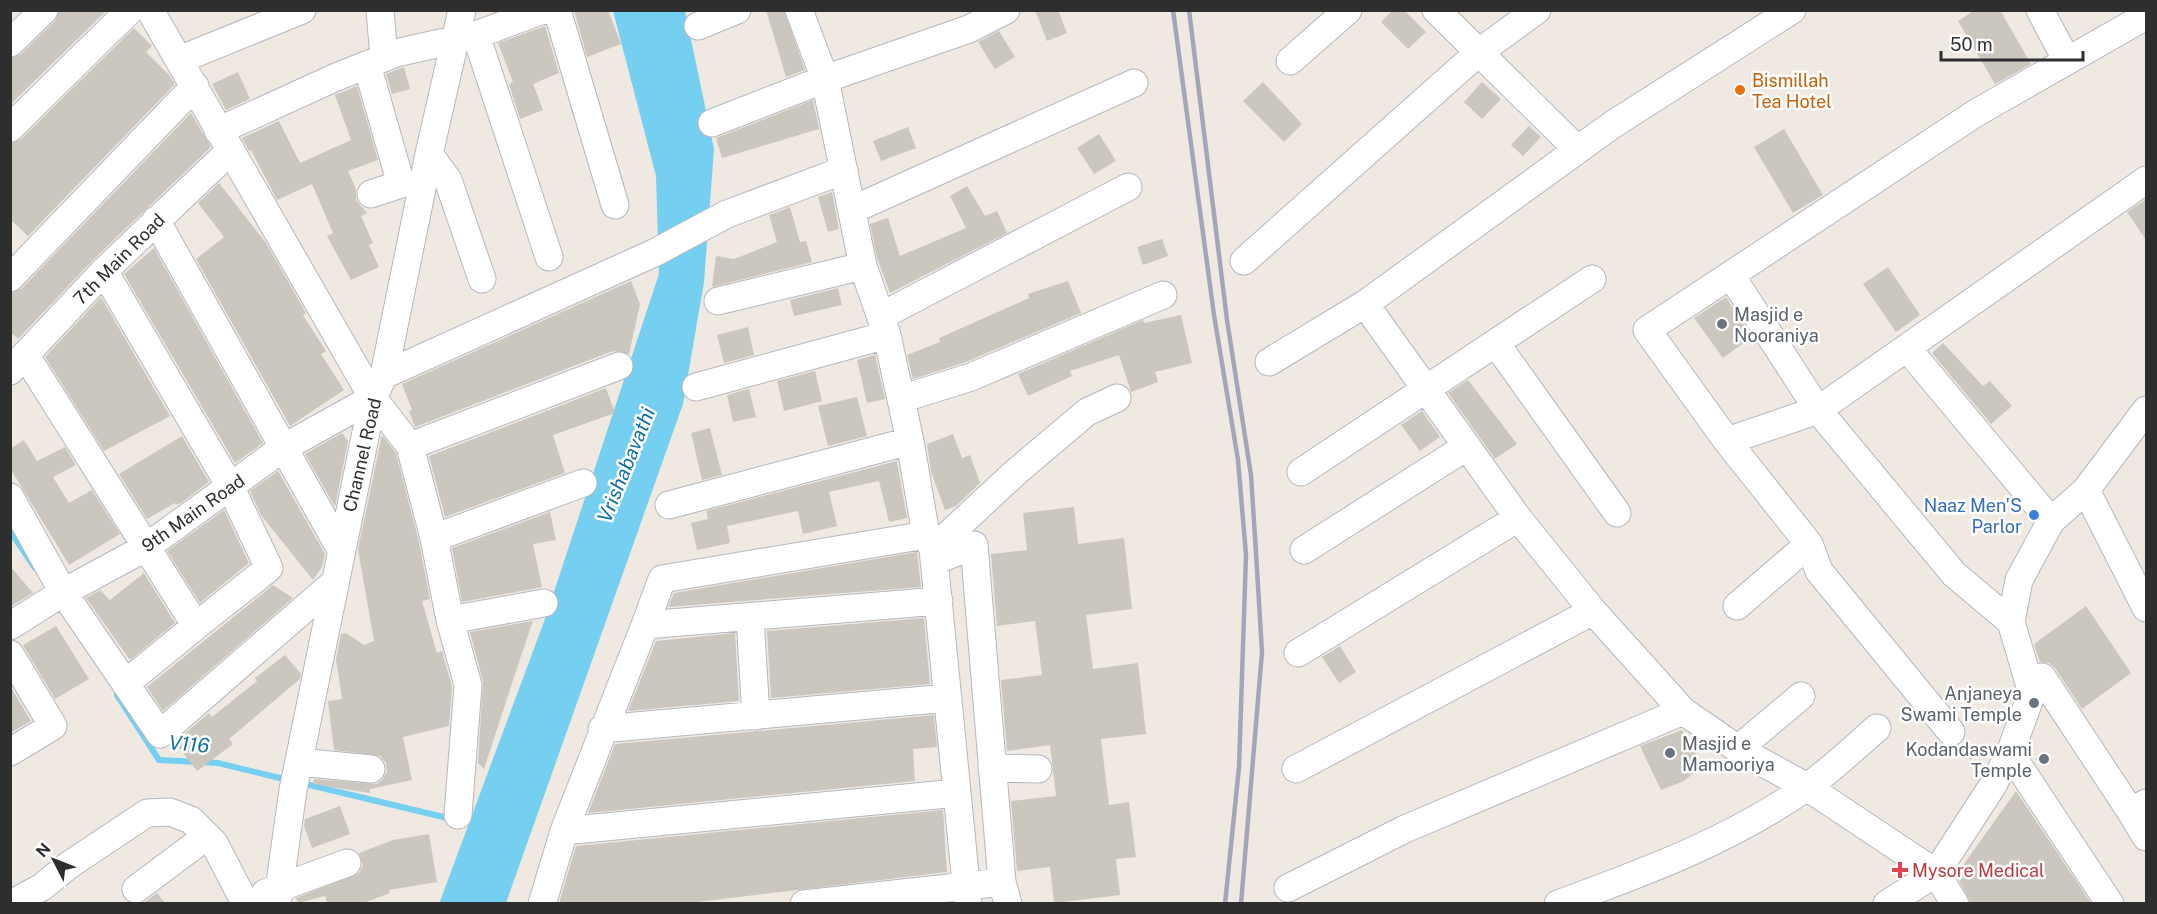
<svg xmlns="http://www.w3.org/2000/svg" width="2157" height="914" viewBox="0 0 2157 914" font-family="'Public Sans',sans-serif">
<rect width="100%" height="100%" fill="#efe9e1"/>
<!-- water -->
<path fill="#75cff0" d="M613,11H685L714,149L704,282L683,404L506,903L439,904L545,619L659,274L656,176Z"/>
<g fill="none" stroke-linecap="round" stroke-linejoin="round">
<!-- stream -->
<path stroke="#75cff0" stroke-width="6" d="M10,531L35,568
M117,695L159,760L218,763L288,780
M301,783L452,819"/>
</g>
<!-- building -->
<path fill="#cbc7bf" d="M59,10H107L10,105V58L21,54L55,21Z
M574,10H608L621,44L587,57Z
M766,10H784L805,70L786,77Z
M1035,10H1058L1067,33L1047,41Z
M1393,10H1404L1426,32L1408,49L1381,22Z
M1975,10H2000L2031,64L1995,84L1958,21Z
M545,26L559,73L533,84L543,110L520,119L509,84L513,82L498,43Z
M134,28L152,46L146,52L169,75L175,84L28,236L10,219V143L21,139Z
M999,31L1015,57L995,69L978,42Z
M404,67L410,89L392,94L386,74Z
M238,72L250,99L226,110L212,84Z
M1263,82L1302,124L1284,142L1243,101Z
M1482,82L1501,99L1482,119L1464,102Z
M357,86L378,160L348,171L356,189V200L367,213L361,216L373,243L369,245L379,267L351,280L327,236L333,233L312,184L277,200L251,150L249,151L242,138L279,121L300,163L351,140L335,95Z
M813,100L819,129L722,158L716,138Z
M191,113L211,147L93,260L18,339L10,332V293L21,289Z
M1529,126L1541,137L1523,156L1511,145Z
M908,127L916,148L881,161L873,141Z
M1784,129L1823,195L1793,213L1754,147Z
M1099,134L1116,161L1094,174L1077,148Z
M219,183L266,243L306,313L303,315L326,351L321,354L344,390L290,426L196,259L224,237L198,203Z
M967,186L985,216L997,211L1007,233L890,293L877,258L870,224L888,218L900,256L966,228L950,196Z
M832,192L839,229L828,232L818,197Z
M2146,199V240L2127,212Z
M790,207L800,242L806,241L812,262L712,287L716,256L734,259L777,242L769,215Z
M1162,239L1168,256L1143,265L1137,247Z
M154,248L263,443L235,463L124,274Z
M1888,267L1920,315L1896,332L1863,284Z
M631,281L640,304L629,354L613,351L415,427L409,411L412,410L402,384Z
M1068,281L1081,313L966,362L913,379L907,355L940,342L939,338L1029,298L1028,294Z
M838,288L842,305L794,316L790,300Z
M101,297L170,416L104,451L45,357Z
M1726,297L1752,337L1723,358L1694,318Z
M1181,315L1192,363L1155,372L1158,382L1131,392L1119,355L1070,371L1072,376L1028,396L1018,374L1143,320L1144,323Z
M748,327L754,355L724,363L717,335Z
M1943,343L1983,386L1990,381L2012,406L1991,424L1932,353Z
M875,355L885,399L867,403L857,360Z
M815,371L822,401L784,411L777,381Z
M1468,380L1517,444L1495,459L1448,393Z
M606,388L615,413L553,435L565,473L445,517L429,456Z
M749,389L756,417L733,422L727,395Z
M857,397L867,436L828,446L818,406Z
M1422,411L1440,437L1420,451L1401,425Z
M710,428L722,475L702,480L691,433Z
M342,433L348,441L335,507L305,454Z
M953,434L962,458L970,455L980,483L956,506L945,510L931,472L927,444Z
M382,435L396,453L419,542L430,599L422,601L437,653L442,651L452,687L449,726L403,737L412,780L370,789V793L313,784L314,779L377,784L383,779L387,771L386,763L380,756L334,750L328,701L342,699L336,659L341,634L346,633L364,645L374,641L358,549Z
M182,436L209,482L181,503L176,505L175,503L147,519L119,474Z
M24,440L37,461L65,447L76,465L53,477L69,503L92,490L120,534L69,565L10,468V449Z
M897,461L907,518L889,522L879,481L829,492L837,526L803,534L798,511L727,526L730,543L697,550L691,523L708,519L706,511Z
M278,471L325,554L322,567L313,580L261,515L250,491Z
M1074,507L1078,544L1124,538L1132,609L1086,615L1093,669L1138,663L1146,734L1101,739L1109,805L1129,802L1136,857L1116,859L1120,895L1054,903L1050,867L1017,871L1011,801L1056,796L1050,745L1007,751L1001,680L1042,675L1035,621L997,626L991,554L1027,550L1023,513Z
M224,510L249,563L200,603L167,551Z
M550,512L556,540L533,544L542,587L462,602L452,548Z
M917,552L921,587L668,607L674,593Z
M10,566L33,593L10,607Z
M144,573L175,623L130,660L86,598L100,590L110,600Z
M273,585L293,598L163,711L147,687Z
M2086,606L2131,673L2082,709L2055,668L2049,663L2040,662L2034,644Z
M924,618L930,684L771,698L767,631Z
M533,621L520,659L484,769L478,763L483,681L470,632Z
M56,626L89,679L55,699L23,645Z
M735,633L739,701L628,711L656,641Z
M1340,646L1356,672L1339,683L1322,657Z
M285,655L301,674L300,679L229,739L233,744L197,771L175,742L209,713L212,717L257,681L255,678Z
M10,686L31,721L10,733Z
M934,715L937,747L913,749L915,781L588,813L615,744Z
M1682,730L1703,765L1684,781L1661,790L1640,746Z
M2016,791L2091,903H1971L1956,875Z
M340,806L350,834L312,848L304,826L305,819Z
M943,810L947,872L689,903H559L576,846Z
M429,834L437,882L389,890L390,893L363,903H327L325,896L298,903L296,898L359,873L363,865L359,853L393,840Z
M157,893L165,903H141L145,902Z"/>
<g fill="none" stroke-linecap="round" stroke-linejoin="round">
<!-- minor casing -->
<g stroke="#b4b7c1" stroke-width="29">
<path id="minor" d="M150,10L373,398L410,446L434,538L450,620L468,685L458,815
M380,10L384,58
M557,10L615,205
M799,10L825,79L863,266L887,335L910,441L926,535L933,549L968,904
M1436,10L1577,149
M2040,10L2067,61
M698,26L737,10
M476,35L549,257
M10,43L44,10
M179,60L302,10
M1290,61L1348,10
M367,65L401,184L371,194
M712,123L825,79L969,29L1006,10
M10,128L130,10
M218,131L334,78L396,53L476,35L543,10
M429,154L448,180L482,279
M852,210L1134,83
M156,220L341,550
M1244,261L1478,53L1537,10
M104,271L231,488L269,568L196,626
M1732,277L1818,410L1954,574L2011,622
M10,278L195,86
M718,301L863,266
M1365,304L1518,518L1593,611L1683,711L1738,749L1807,787L1936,873L1955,904
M881,316L1128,187
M1497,345L1617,513
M1907,348L2051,521
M26,356L196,626L126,683
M1269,362L1365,304L1612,125L1792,10
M10,371L104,271L231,150
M384,375L654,253L727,214L844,170
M696,387L887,335
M901,399L971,377L1163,295
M1727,441L1818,410L2146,180
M410,446L619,366
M1301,472L1592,279
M2086,490L2146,608
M10,497L63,592L160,734L334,583
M669,505L910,441
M434,538L583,483
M933,549L1016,472L1087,412L1117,398
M1304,550L1466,447
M935,561L974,545L1002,882
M1737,606L1809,544
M750,618L756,716
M450,620L544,603
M645,625L662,579L926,535
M10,626L62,593L145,548L283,448L373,398
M1298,653L1518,518
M10,654L53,726L10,752
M2032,693L2042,677L2131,812L2146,803
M602,729L948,698
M1951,732L1819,571L1809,544L1727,441L1647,330L1976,113L2146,16
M1738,749L1801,696
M2010,753L2110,904
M299,762L371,769
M992,768L1038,769
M1296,769L1593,611
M2131,812L2146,837
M564,831L957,793
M1288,888L1405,829L1683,711
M136,889L207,836
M265,893L347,863
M11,904L42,887L69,865L147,813L170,812L191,820L214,843L244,901
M277,904L293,790L373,398L384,375L429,154L462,10
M542,904L564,831L645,625L939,601
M804,904L1002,882L1008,904
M1558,904C1645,872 1730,841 1807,787C1831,770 1854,748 1877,728
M1887,904L1936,873L1993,785L2010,753L2032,693L2011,622L2019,580L2051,521L2086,490L2146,410"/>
</g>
<!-- path -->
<path stroke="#c9c9c9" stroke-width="4" stroke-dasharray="4.5 3" stroke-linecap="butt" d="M1964,749L1978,767"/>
<!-- minor -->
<use href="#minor" stroke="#fff" stroke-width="27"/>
<!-- rail -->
<path stroke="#a3a6b8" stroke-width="4.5" d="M1173,10L1214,315L1238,460L1246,555L1239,767L1225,904
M1189,10L1227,320L1251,475L1256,553L1262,652L1241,904"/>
</g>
<!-- markers -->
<circle fill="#e8710a" stroke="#fff" stroke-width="2" cx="1740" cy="90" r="6"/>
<g fill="#6b7280" stroke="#fff" stroke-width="2">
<circle cx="1722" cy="324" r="6"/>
<circle cx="2034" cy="703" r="6"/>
<circle cx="1670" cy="753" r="6"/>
<circle cx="2044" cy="759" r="6"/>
</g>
<circle fill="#3f7fe0" stroke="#fff" stroke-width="2" cx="2034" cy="515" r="6"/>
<path fill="#e0444e" stroke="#fff" stroke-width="2" d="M1897 861h6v6h6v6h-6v6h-6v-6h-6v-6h6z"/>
<g text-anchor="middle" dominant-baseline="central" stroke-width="5" stroke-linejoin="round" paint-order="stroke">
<!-- food labels -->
<g font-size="18" fill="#c56008" stroke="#fff" text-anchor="start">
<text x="1752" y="80">Bismillah<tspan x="1752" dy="21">Tea Hotel</tspan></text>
</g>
<!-- street labels -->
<g font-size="18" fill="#2e2e2e" stroke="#fff">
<text transform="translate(119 259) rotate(-45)">7th Main Road</text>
<text transform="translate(362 455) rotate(-77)">Channel Road</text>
<text transform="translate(193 513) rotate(-35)">9th Main Road</text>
</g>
<!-- worship labels -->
<g font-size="18" fill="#5b616d" stroke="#fff" text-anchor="start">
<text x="1734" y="314">Masjid e<tspan x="1734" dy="21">Nooraniya</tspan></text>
<text x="2022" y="693" text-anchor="end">Anjaneya<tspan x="2022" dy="21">Swami Temple</tspan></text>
<text x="1682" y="743">Masjid e<tspan x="1682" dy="21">Mamooriya</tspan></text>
<text x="2032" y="749" text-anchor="end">Kodandaswami<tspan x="2032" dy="21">Temple</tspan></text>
</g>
<!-- shop labels -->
<g font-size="18" fill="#366cbe" stroke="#fff" text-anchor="end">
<text x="2022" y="505">Naaz Men'S<tspan x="2022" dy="21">Parlor</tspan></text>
</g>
<!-- health labels -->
<g font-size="18" fill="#be3a42" stroke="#fff" text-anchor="start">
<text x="1912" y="870">Mysore Medical</text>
</g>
<!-- water labels -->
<g font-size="20" font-style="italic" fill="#0d6fa3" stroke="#fff">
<text transform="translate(626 465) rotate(-68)">Vrishabavathi</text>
<text transform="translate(189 744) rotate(5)">V116</text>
</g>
</g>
<!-- border -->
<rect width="2157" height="914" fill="none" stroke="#2e2e2e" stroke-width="24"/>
<!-- north arrow -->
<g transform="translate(54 860) rotate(312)" stroke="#ffffff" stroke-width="4.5" paint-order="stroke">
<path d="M0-4.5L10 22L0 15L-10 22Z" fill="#2e2e2e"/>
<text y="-9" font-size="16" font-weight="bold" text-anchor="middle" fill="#2e2e2e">N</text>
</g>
<!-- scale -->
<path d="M1941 51v9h142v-9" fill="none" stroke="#2e2e2e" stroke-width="3"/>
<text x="1950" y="51" font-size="18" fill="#2e2e2e" stroke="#ffffff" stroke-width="4.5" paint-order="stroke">50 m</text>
</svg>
